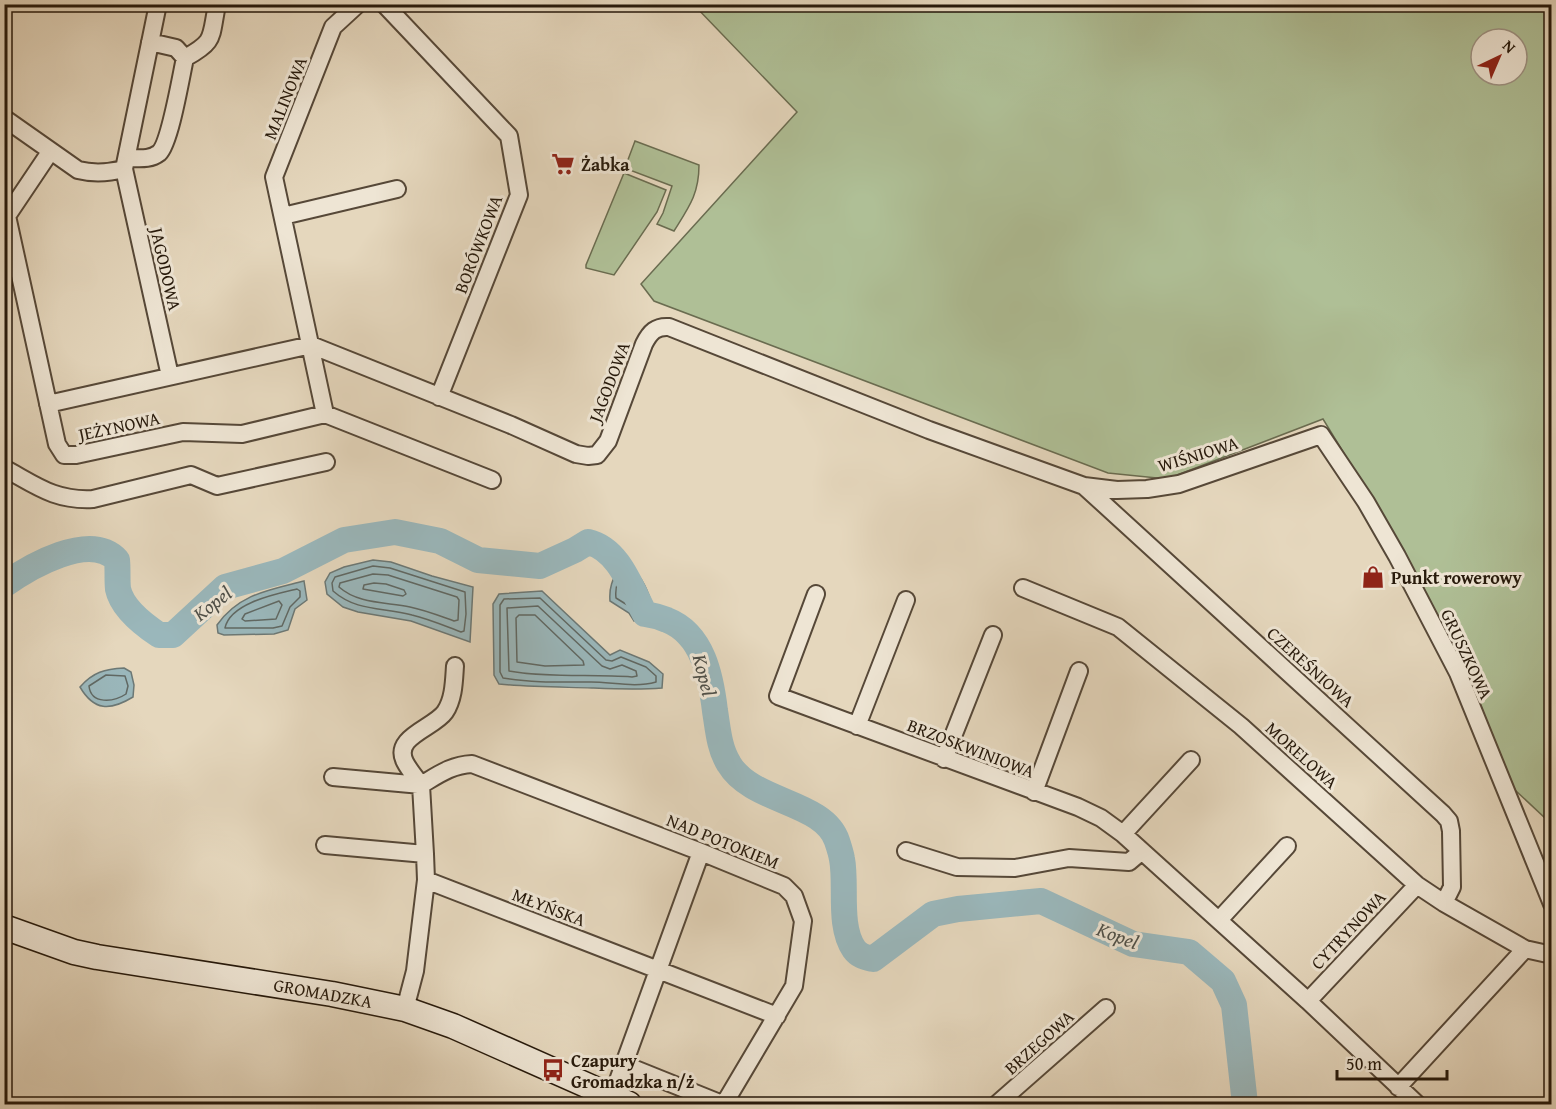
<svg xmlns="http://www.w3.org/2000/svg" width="1556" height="1109" viewBox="0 0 1556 1109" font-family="'Gentium Book Plus',serif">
<rect width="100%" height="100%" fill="#e5d7bd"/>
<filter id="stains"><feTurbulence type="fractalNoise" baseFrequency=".00333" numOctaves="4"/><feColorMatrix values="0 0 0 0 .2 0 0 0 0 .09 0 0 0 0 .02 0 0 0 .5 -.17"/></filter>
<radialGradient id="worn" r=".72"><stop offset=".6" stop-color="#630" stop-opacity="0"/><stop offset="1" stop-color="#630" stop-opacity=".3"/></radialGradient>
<!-- green -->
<path fill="#afbf96" stroke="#6a6c50" stroke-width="1.5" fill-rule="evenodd" d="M694,5H1551V814L1544,817L1515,790L1463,663L1400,545L1323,419L1167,479L1108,473L654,301L641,284L797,112ZM1481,39H1517V75H1481Z
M635,141L699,165C699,194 689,207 674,231L657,224L663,213L672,186L627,169L626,165Z
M624,173L666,190L657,212L614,275L586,268V265Z"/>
<!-- water -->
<path fill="#9ab7bb" stroke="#6c7875" stroke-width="1.5" d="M373,560L391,562L432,576L473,587L470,642L411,621L358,612L343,607L327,594L325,582L330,573L344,567Z
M620,568C623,568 627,567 630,569C643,574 650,598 654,610L634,621L629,613L610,601C609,588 612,579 620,568Z
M304,581L307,600L295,609L288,630L274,634L224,635L218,633L217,625C239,594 269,590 304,581Z
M542,591L610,655L620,650L649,662L663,674L662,688C638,690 616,689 592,688C561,687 530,687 499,684L494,675L493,604L499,594Z
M124,668L131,672L134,685L133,697C110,711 94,711 80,687C93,672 105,669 124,668Z"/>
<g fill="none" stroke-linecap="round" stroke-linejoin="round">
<!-- shore -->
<path stroke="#606863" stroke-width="1.5" d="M373,566L390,568L465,592L466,614L464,631L461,632C445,626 429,619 412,615C383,607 357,612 333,591L332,583L335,577Z
M373,574L388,575L457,597L459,600L458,620L454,621C440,616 425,610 410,607C386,602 358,604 339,587L340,583Z
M624,574C635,578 644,595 645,606L637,611L616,598C615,589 617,580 624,574Z
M374,583L386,584L404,590L406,594L403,596L363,589L364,585Z
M297,589L300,591V597L290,607L282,626L273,628H225C230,603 276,594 297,589Z
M540,598L606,660L612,661L621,657L646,667L656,676V682C635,688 612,682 591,682C561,682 532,683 503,678L500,672V605L504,599Z
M279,601L282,605L276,619L245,621L242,619L245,614Z
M538,606L602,666L610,669L622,665L636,671L637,676L632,677C591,674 549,678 509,671L507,608Z
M519,615H535L583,661L584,665L545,666L517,662L516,618Z
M106,675L125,676L128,686L126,694C114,702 91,705 89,686Z"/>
<!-- river -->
<path stroke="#9ab7bb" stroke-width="26" d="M4,585C29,567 90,531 117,560C118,569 117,580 118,589C122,608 144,625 159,635H173L225,587L283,571L344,540L395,532L440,541L478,560L540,566L575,550L588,542C619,549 631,588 645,614C652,615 660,617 667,620C703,634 711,677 715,711C718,729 719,748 729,764C752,803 824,801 837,841C839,847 841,853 842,859C847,885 838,926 854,949C859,956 865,957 873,959L933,914L958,909L1041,901L1133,944L1189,952L1223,981L1234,1005L1245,1104"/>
<!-- street casing -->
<g stroke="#564838" stroke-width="20">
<path id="street" d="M158,4L124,169L170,376
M384,4L509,136L519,195L439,397
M185,58C216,41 210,38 217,5
M4,118L78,170C94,174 108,173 124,169
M50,152L7,216L57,444L64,455H76L183,432L242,434L325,414L492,480
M128,158C139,158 150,160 159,153C170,143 181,76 185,58L176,48L150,42
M283,216L397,189
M48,404L311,345L511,425L576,454L588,456L597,455L608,441L644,344C650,332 656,326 669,327L929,430L1084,486L1117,490L1147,489L1179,484L1321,435L1366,502L1397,556L1458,673L1552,904
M325,414L274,177L333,27L358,4
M4,468C37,486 55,501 93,499L191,475L217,486L326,462
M1084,486L1443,814L1449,821L1451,831L1452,887L1444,903
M1023,588L1118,627L1241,726L1417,885L1444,903L1525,949L1552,955
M816,594L778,696L1078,807L1101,818L1123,834L1308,1001L1417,1104
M857,726L906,600
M944,759L993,635
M333,777L421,785
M421,785C416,778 409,770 405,762C392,737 434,728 445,712C454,699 454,680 455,666
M1034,792L1079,671
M1123,834L1191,760
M325,845L425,854L426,880L777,1016
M906,851L957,867L1015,868L1069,858L1129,862L1142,851
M425,854L421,785C438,775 451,765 472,764L701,852L784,886L794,896L803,921L794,986L724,1104
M1219,920L1287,846
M1308,1001L1417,885
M405,1009L415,971L426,880
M625,1065L722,1104
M1398,1087L1525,949
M612,1097L701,852
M997,1104L1106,1008"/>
</g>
<!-- secondary casing -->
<g stroke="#26190b" stroke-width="27">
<path id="secondary" d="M4,927L74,952L97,957L332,994L405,1009L453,1026L629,1104"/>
</g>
<!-- street -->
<use href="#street" stroke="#eee5d4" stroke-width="16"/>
<!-- secondary -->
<use href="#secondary" stroke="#eee5d4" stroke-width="24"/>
</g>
<!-- icons -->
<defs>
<g id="supermarket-bare" transform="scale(1.8)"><path d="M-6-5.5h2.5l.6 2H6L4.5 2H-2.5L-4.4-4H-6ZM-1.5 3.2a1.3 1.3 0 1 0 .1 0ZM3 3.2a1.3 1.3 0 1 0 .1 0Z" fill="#8f2418" stroke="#eee5d4" stroke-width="2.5" paint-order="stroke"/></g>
<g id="shop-bare" transform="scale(1.8)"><path d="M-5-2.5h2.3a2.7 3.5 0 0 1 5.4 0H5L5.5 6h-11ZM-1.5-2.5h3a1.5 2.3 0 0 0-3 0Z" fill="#8f2418" stroke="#eee5d4" stroke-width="2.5" paint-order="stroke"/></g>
<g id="bus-bare" transform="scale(1.8)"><path d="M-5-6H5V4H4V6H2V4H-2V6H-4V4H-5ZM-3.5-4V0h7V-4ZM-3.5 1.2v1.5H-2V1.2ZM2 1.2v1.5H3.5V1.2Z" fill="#8f2418" stroke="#eee5d4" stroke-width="2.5" paint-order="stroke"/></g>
</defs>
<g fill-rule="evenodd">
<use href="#supermarket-bare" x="563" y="164"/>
<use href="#shop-bare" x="1373" y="577"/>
<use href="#bus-bare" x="553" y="1070"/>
</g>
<g text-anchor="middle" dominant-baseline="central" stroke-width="6" stroke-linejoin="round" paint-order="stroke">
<!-- street labels -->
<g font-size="18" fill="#26190b" stroke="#eee5d4">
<text transform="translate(285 98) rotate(-68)">MALINOWA</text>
<text transform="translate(478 244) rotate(-69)">BORÓWKOWA</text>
<text transform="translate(166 269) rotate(77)">JAGODOWA</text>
<text transform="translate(609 382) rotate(-69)">JAGODOWA</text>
<text transform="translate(119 426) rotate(-12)">JEŻYNOWA</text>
<text transform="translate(1198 454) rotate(-17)">WIŚNIOWA</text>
<text transform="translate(1467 654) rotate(65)">GRUSZKOWA</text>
<text transform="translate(1311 667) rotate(42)">CZEREŚNIOWA</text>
<text transform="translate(971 748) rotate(21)">BRZOSKWINIOWA</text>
<text transform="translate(1302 755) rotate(42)">MORELOWA</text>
<text transform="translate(723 841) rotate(22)">NAD POTOKIEM</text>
<text transform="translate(549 907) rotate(21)">MŁYŃSKA</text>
<text transform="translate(1348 930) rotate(-47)">CYTRYNOWA</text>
<text transform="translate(323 993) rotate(10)">GROMADZKA</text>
<text transform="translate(1039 1042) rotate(-42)">BRZEGOWA</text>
</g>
<!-- poi labels -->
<g font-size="18" font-weight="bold" fill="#26190b" stroke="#eee5d4" text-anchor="start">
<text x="581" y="164">Żabka</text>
<text x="1391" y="577">Punkt rowerowy</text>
<text x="571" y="1060">Czapury<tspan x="571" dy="21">Gromadzka n/ż</tspan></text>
</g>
<!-- water labels -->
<g font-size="20" font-style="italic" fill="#4f5049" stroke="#eee5d4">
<text transform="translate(212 603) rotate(-38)">Kopel</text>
<text transform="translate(705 675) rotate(76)">Kopel</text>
<text transform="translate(1118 935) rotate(21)">Kopel</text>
</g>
</g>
<!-- margin -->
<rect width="1556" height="1109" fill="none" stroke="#e5d7bd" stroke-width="24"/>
<rect x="6" y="6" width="1544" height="1097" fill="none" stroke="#26190b" stroke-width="3"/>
<rect x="12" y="12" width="1532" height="1085" fill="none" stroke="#26190b" stroke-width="1.5"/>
<!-- north arrow -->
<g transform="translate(1499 57) rotate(44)"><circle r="28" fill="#eee5d4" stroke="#9e9384" stroke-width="1.5"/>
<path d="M0-4.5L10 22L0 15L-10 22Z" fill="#8f2418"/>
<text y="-9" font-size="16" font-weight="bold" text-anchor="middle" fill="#26190b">N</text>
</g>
<!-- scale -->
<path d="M1337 1070v9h110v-9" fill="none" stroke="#26190b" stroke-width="3"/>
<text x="1346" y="1070" font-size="18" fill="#26190b" stroke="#eee5d4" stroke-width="4.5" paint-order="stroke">50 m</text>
<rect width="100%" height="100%" filter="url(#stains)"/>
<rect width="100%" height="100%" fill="url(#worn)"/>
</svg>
